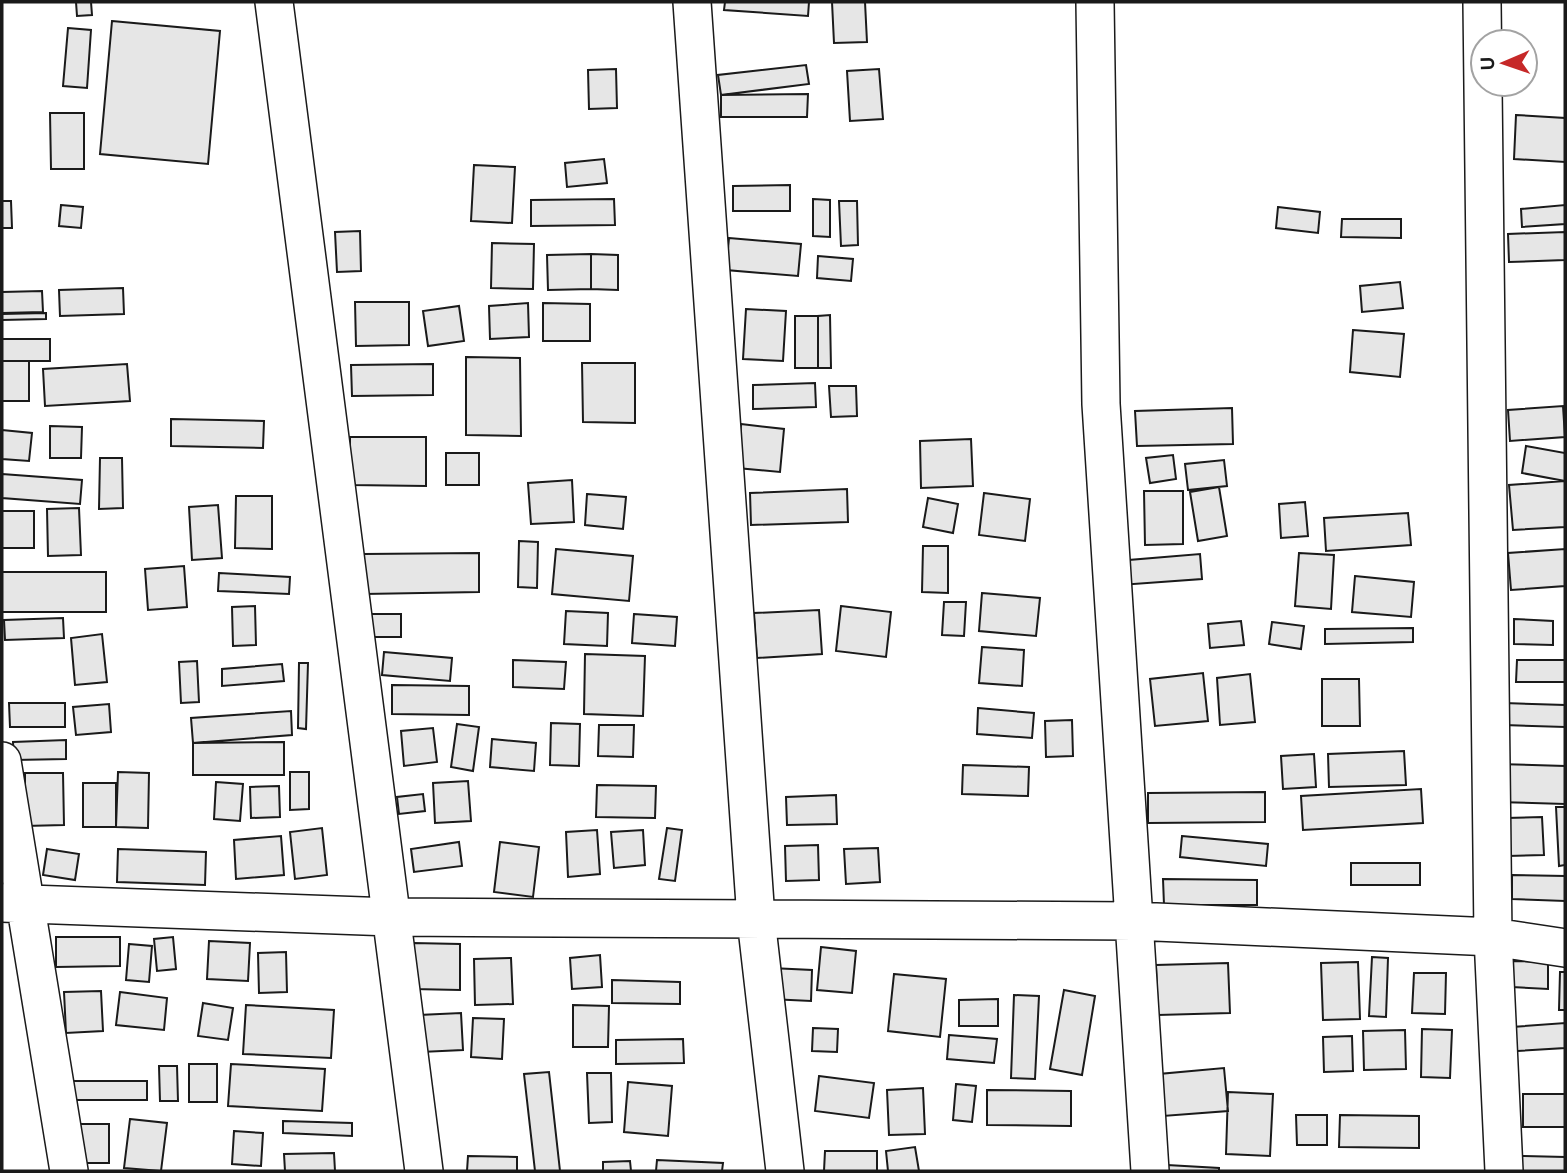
<svg xmlns="http://www.w3.org/2000/svg" width="1567" height="1173" viewBox="0 0 1567 1173" font-family="Figtree,sans-serif">
<rect width="100%" height="100%" fill="#fff"/>
<!-- building -->
<path fill="#e6e6e6" stroke="#1a1a1a" stroke-width="2" d="M76,2H91L92,15L77,16Z
M725,2H809L808,16L724,10Z
M832,2H865L867,42L834,43Z
M112,21L220,31L208,164L100,154Z
M68,28L91,30L87,88L63,86Z
M806,65L809,84L721,95L718,75Z
M616,69L617,108L589,109L588,70Z
M879,69L883,119L850,121L847,71Z
M808,94L807,117H721V95Z
M50,113H84V169H51Z
M1516,115L1565,118V162L1514,159Z
M604,159L607,183L567,187L565,163Z
M474,165L515,167L512,223L471,221Z
M790,185V211H733V186Z
M614,199L615,225L531,226V200Z
M813,199L830,200V237L813,236Z
M2,201H11L12,228H2Z
M839,201H857L858,245L841,246Z
M61,205L83,207L81,228L59,226Z
M1565,205V224L1522,227L1521,209Z
M1278,207L1320,212L1318,233L1276,228Z
M1342,219H1401V238L1341,237Z
M360,231L361,271L337,272L335,232Z
M1565,232V260L1509,262L1508,234Z
M729,238L801,244L798,276L726,270Z
M492,243L534,244L533,289L491,288Z
M591,254L618,255V290L591,289Z
M591,254V289L548,290L547,255Z
M818,256L853,259L851,281L817,278Z
M1400,282L1403,308L1362,312L1360,286Z
M123,288L124,314L60,316L59,290Z
M42,291L43,312L2,313V292Z
M355,302H409V345L356,346Z
M528,303L529,337L490,339L489,306Z
M543,303L590,304V341H543Z
M459,306L464,341L428,346L423,311Z
M746,309L786,311L783,361L743,359Z
M46,313V319L2,320V314Z
M830,315L831,368H818V316Z
M795,316H818V368H795Z
M1353,330L1404,334L1400,377L1350,372Z
M2,339H50V361H2Z
M466,357L520,358L521,436L466,435Z
M2,361H29V401H2Z
M582,363H635V423L583,422Z
M127,364L130,401L45,406L43,369Z
M433,364V395L352,396L351,365Z
M815,383L816,407L753,409V385Z
M829,386H856L857,416L831,417Z
M1563,406L1565,437L1510,441L1508,410Z
M1232,408L1233,444L1137,446L1135,411Z
M171,419L264,421L263,448L171,446Z
M741,424L784,429L780,472L737,468Z
M50,426L82,427L81,458H50Z
M2,430L32,433L29,461L2,459Z
M350,437H426V486L350,485Z
M971,439L973,486L921,488L920,441Z
M1526,446L1565,453V481L1522,473Z
M446,453H479V485H446Z
M1173,455L1176,479L1150,483L1146,458Z
M100,458H122L123,508L99,509Z
M1224,460L1227,486L1188,490L1185,464Z
M2,474L82,480L80,504L2,498Z
M572,480L574,522L531,524L528,483Z
M1565,481V527L1513,530L1509,485Z
M1219,487L1227,536L1198,541L1190,492Z
M847,489L848,522L751,525L750,493Z
M1144,491H1183V544L1145,545Z
M984,493L1030,499L1025,541L979,535Z
M587,494L626,497L623,529L585,525Z
M236,496H272V549L235,548Z
M928,498L958,504L953,533L923,527Z
M1305,502L1308,536L1281,538L1279,504Z
M218,505L222,558L192,560L189,507Z
M79,508L81,555L48,556L47,509Z
M2,511H34V548H2Z
M1408,513L1411,545L1326,551L1324,518Z
M519,541L538,542L537,588L518,587Z
M923,546H948V593L922,592Z
M556,549L633,556L629,601L552,594Z
M1565,549V586L1511,590L1508,553Z
M479,553V592L364,594V554Z
M1299,553L1334,555L1331,609L1295,606Z
M1200,554L1202,579L1120,585L1117,561Z
M184,566L187,607L148,610L145,569Z
M2,572H106V612H2Z
M219,573L290,577L289,594L218,591Z
M1355,576L1414,582L1411,617L1352,612Z
M982,593L1040,598L1036,636L979,631Z
M944,602H966L964,636L942,635Z
M255,606L256,645L233,646L232,607Z
M841,606L891,612L886,657L836,651Z
M819,610L822,654L757,658L754,613Z
M566,611L608,613L607,646L564,644Z
M365,614H401V637H365Z
M634,614L677,617L675,646L632,643Z
M63,618L64,638L5,640L4,620Z
M1514,619L1553,621V645L1514,644Z
M1241,621L1244,645L1210,648L1208,624Z
M1272,622L1304,626L1301,649L1269,644Z
M1413,628V642L1325,644V629Z
M102,634L107,682L75,685L71,638Z
M982,647L1024,650L1022,686L979,683Z
M384,652L452,658L450,681L382,675Z
M585,654L645,656L643,716L584,714Z
M513,660L566,662L564,689L513,687Z
M1517,660H1565V682H1516Z
M197,661L199,702L181,703L179,662Z
M299,663H308L306,729L298,728Z
M282,664L284,681L222,686V669Z
M1203,673L1208,721L1155,726L1150,679Z
M1250,674L1255,722L1220,725L1217,678Z
M1322,679H1359L1360,726H1322Z
M392,685L469,686V715L392,714Z
M9,703H65V727H10Z
M1504,703L1565,705V727L1504,725Z
M109,704L111,732L76,735L73,707Z
M978,708L1034,713L1032,738L977,734Z
M291,711L292,735L193,743L191,718Z
M1072,720L1073,756L1046,757L1045,721Z
M551,723L580,724L579,766L550,765Z
M457,724L479,727L473,771L451,767Z
M599,725H634L633,757L598,756Z
M433,728L437,762L404,766L401,731Z
M492,739L536,743L534,771L490,767Z
M66,740V759L14,760L13,742Z
M284,742V775H193V743Z
M1404,751L1406,785L1329,787L1328,754Z
M1314,754L1316,787L1283,789L1281,756Z
M1497,764L1565,766V804L1496,802Z
M963,765L1029,767L1028,796L962,794Z
M118,772L149,773L148,828L116,827Z
M290,772H309V809L290,810Z
M25,773H63L64,825L25,826Z
M468,781L471,821L435,823L433,783Z
M216,782L243,784L240,821L214,819Z
M83,783H116V827H83Z
M597,785L656,786L655,818L596,817Z
M279,786L280,817L251,818L250,787Z
M1421,789L1423,823L1303,830L1301,796Z
M1265,792V822L1148,823V793Z
M423,794L425,811L399,814L397,797Z
M836,795L837,824L787,825L786,797Z
M1556,807H1565V865L1559,866Z
M1542,817L1544,855L1508,856L1506,818Z
M322,828L327,875L295,879L290,832Z
M667,828L682,830L675,881L659,879Z
M597,830L600,874L568,877L566,832Z
M643,830L645,865L614,868L611,832Z
M281,836L284,875L236,879L234,840Z
M1182,836L1268,844L1266,866L1180,857Z
M459,842L462,866L414,872L411,849Z
M500,842L539,847L533,897L494,892Z
M818,845L819,880L786,881L785,846Z
M878,848L880,882L846,884L844,849Z
M47,849L79,854L75,880L43,875Z
M118,849L206,852L205,885L117,882Z
M1351,863H1420V885H1351Z
M1512,875L1565,876V901L1512,899Z
M1163,879L1257,880V905H1164Z
M56,937H120V966L56,967Z
M173,937L176,969L157,971L154,939Z
M209,941L250,943L248,981L207,979Z
M413,943L460,944V990L413,989Z
M129,944L152,946L149,982L126,980Z
M821,947L856,951L852,993L817,990Z
M286,952L287,992L259,993L258,953Z
M600,955L602,987L572,989L570,958Z
M1372,957L1388,958L1386,1017L1369,1016Z
M511,958L513,1004L475,1005L474,959Z
M1513,961L1548,962V989L1512,987Z
M1358,962L1360,1019L1323,1020L1321,963Z
M1228,963L1230,1013L1158,1015L1156,965Z
M771,968L812,970L811,1001L770,999Z
M1560,972H1565V1010H1559Z
M1414,973H1446L1445,1014L1412,1013Z
M894,974L946,979L940,1037L888,1031Z
M612,980L680,982V1004L612,1003Z
M1064,990L1095,996L1082,1075L1050,1069Z
M101,991L103,1031L66,1033L64,992Z
M120,992L167,998L164,1030L116,1025Z
M1014,995L1039,996L1035,1079L1011,1078Z
M998,999V1026H959V1000Z
M203,1003L233,1008L228,1040L198,1036Z
M246,1005L334,1010L331,1058L243,1054Z
M573,1005L609,1006L608,1047H573Z
M461,1013L463,1050L421,1052L419,1015Z
M473,1018L504,1019L502,1059L471,1057Z
M1565,1023V1048L1501,1052L1498,1028Z
M813,1028L838,1029L837,1052L812,1051Z
M1422,1029L1452,1030L1450,1078L1421,1077Z
M1405,1030L1406,1069L1364,1070L1363,1031Z
M949,1035L997,1039L994,1063L947,1059Z
M1352,1036L1353,1071L1324,1072L1323,1037Z
M683,1039L684,1063L616,1064V1040Z
M189,1064H217V1102H189Z
M231,1064L325,1069L322,1111L228,1106Z
M159,1066H177L178,1101H160Z
M1224,1068L1228,1111L1163,1116L1159,1074Z
M549,1072L560,1171H535L524,1074Z
M587,1073H611L612,1122L589,1123Z
M819,1076L874,1083L869,1118L815,1111Z
M70,1081H147V1100H70Z
M628,1082L672,1086L668,1136L624,1132Z
M956,1084L976,1086L972,1122L953,1120Z
M923,1088L925,1134L889,1135L887,1090Z
M987,1090L1071,1091V1126L987,1125Z
M1228,1092L1273,1094L1270,1156L1226,1154Z
M1523,1094H1565V1127H1523Z
M1296,1115H1327V1145H1297Z
M1340,1115L1419,1116V1148L1339,1147Z
M130,1119L167,1123L161,1171L124,1168Z
M283,1121L352,1123V1136L283,1133Z
M72,1124H109V1163H72Z
M234,1131L263,1133L261,1166L232,1164Z
M915,1147L919,1171H888L886,1151Z
M825,1151H877V1171H824Z
M334,1153L335,1171H285L284,1154Z
M468,1156L517,1157V1171H467Z
M1521,1156L1565,1157V1171H1520Z
M657,1160L723,1163L722,1171H656Z
M630,1161L631,1171H603V1162Z
M1167,1165L1219,1168V1171H1167Z"/>
<g fill="none" stroke-linecap="round" stroke-linejoin="round">
<!-- street casing -->
<g stroke="#1a1a1a" stroke-width="40">
<path id="street" d="M274,2L424,1171
M692,2L756,919L785,1171
M1095,2L1101,404L1150,1171
M1482,2L1493,937L1504,1171
M2,761L69,1171
M2,903L391,917L1134,921L1493,937L1565,948"/>
</g>
<!-- street -->
<use href="#street" stroke="#fff" stroke-width="37"/>
</g>
<!-- border -->
<rect width="1567" height="1173" fill="none" stroke="#1a1a1a" stroke-width="7"/>
<!-- north arrow -->
<g transform="translate(1504 63) rotate(268)"><circle r="33" fill="#ffffff" stroke="#a3a3a3" stroke-width="2"/>
<path d="M0-5L12 26L0 18L-12 26Z" fill="#c62828"/>
<text y="-10" font-size="19" font-weight="bold" text-anchor="middle" fill="#1a1a1a">U</text>
</g>
</svg>
